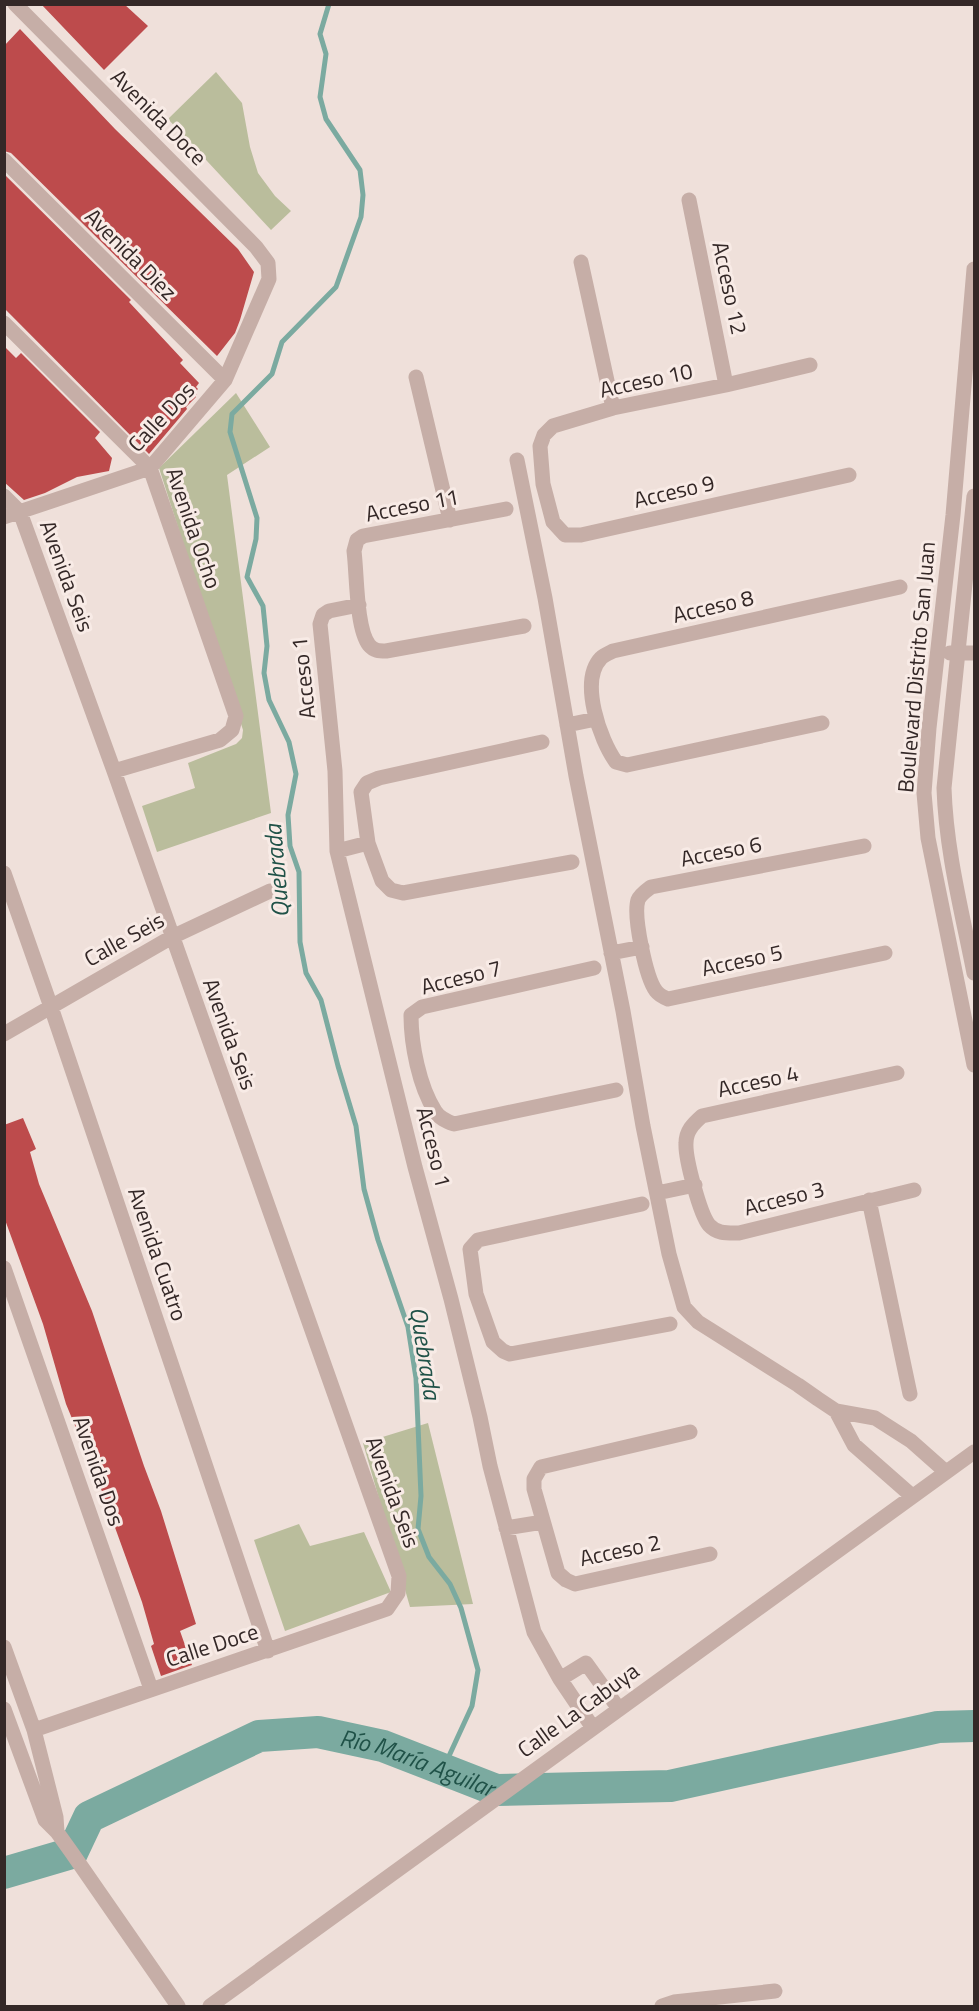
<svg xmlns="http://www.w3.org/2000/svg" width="979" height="2011" viewBox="0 0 979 2011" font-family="'Titillium Web',sans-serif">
<rect width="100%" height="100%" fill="#efe0da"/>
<!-- green -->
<path fill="#babd9c" d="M216,72L242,103L250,147L258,173L275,196L291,211L271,230L168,119Z
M236,393L270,447L227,475L271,813L157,852L142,806L195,788L188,763L236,744L242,738L243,730L159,468Z
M428,1423L473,1604L410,1607L363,1443Z
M299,1524L310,1546L364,1532L391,1592L285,1631L254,1540Z"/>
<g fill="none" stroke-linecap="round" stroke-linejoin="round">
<!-- stream -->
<path stroke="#7baaa0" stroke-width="5" d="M329,4L320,34L326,54L320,97L326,119L360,170L363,195L361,217L336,287L282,342L272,374L232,414L230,432L257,518L256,539L247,577L263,606L267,646L264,673L269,700L289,742L296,774L288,815L290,846L299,872L300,942L306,973L321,1000L338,1066L356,1126L364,1189L378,1240L408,1327L416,1378L421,1496L418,1529L429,1557L450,1584L461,1608L478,1670L472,1706L443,1769"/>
<!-- river -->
<path stroke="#7baaa0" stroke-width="32" id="s1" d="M4,1873L72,1853L89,1817L259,1736L318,1732L383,1746L496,1790L670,1786L938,1727L974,1726"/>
</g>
<!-- building -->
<path fill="#bd4b4c" d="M41,4H124L148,26L104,70Z
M20,29L115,129L238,249L254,272L240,320L235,333L217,356L11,153L4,151V46Z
M4,174L131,300L129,302L183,360L180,363L199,383L196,387L198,389L195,392L197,394L195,396L196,397L186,407L187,409L149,454L4,308Z
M4,346L16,358L21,353L100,432L95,438L112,458L109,471L77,477L45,493L24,500L4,482Z
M23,1118L36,1149L30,1152L39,1184L92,1311L144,1466L161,1511L196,1624L180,1631L192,1665L161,1676L151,1646L154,1644L142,1602L100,1486L66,1404L43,1324L4,1217V1125Z"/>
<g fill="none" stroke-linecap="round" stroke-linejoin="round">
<!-- minor -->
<path stroke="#c6aea7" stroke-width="15" d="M4,160L225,380
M689,200L726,385
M581,262L613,408
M974,269L953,515L929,728L924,793L928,838L974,1065
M4,323L150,468L236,716L232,730L220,740L114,771
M810,365L726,385L613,408L553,426L544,435L540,446L543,484L553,522L565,535H581L849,475
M416,377L450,520
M517,460L545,598L576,776L623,1011L643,1126L669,1254L684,1307L698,1322L798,1385L818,1399L836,1411L875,1418L911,1441L946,1472
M4,496L20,512L114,771L399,1576L398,1593L387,1609L34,1730
M974,496L944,788C946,851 962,912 974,973
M506,509L363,536L357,540L354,551C357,574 356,628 369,645C374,651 379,651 386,651L524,626
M4,517L150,468L225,380L269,279L268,263L256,247L15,4
M359,605L329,611L323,615L320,624L335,771L337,851L415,1167L451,1299L480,1417L490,1466L534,1632L560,1679L593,1728
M950,653H974
M822,723L627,765L616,762C600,740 579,681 601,658C604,655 609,653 613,651L900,587
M567,725L596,719
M542,742L379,778L367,783L361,792L368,843L382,881L391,890L403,893L572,862
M864,846L651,887C647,890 640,895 638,900C633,916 646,978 656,991C659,995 663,997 668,999L885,953
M337,851L368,843
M4,873L51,1007L268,1651
M611,953L642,947
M594,968L422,1007L411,1015C411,1044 419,1086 435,1111C439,1118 446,1121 454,1124L616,1090
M4,1034L172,937L270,891
M897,1073L702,1116C693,1124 686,1131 686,1143C685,1158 700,1214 709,1225C717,1234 727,1233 739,1233L914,1190
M657,1193L695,1185
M869,1200L910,1394
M642,1204L478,1240L470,1249L476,1294L493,1342L503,1351L510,1354L670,1324
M4,1268L151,1689
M836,1411L854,1445L912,1496
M690,1432L541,1467L534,1479V1489L558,1573L566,1580L575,1584L710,1554
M506,1528L543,1522
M4,1647L34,1730L56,1817L57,1832
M560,1679L586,1663L619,1709
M4,1709L45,1820L57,1832L72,1853L178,2006
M210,2006L974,1452
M662,2006L674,2002L775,1991"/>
</g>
<g text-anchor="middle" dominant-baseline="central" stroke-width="6" stroke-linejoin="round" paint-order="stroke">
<!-- street labels -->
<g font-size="22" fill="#342827" stroke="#f8ebe6">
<text transform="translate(159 117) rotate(45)">Avenida Doce</text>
<text transform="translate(131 254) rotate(45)">Avenida Diez</text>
<text transform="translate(730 288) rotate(78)">Acceso 12</text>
<text transform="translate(646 380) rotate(-12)">Acceso 10</text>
<text transform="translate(161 417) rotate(-47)">Calle Dos</text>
<text transform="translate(674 491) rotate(-13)">Acceso 9</text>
<text transform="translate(412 505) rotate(-11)">Acceso 11</text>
<text transform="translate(194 528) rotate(71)">Avenida Ocho</text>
<text transform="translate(67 576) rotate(70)">Avenida Seis</text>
<text transform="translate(713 606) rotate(-13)">Acceso 8</text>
<text transform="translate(916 667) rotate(-85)">Boulevard Distrito San Juan</text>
<text transform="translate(303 678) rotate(-96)">Acceso 1</text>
<text transform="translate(721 851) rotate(-11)">Acceso 6</text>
<text transform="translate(124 939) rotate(-29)">Calle Seis</text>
<text transform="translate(742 960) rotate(-12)">Acceso 5</text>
<text transform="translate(461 977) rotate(-14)">Acceso 7</text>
<text transform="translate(230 1034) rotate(70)">Avenida Seis</text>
<text transform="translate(758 1081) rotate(-12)">Acceso 4</text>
<text transform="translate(434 1147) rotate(76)">Acceso 1</text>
<text transform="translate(784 1198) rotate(-14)">Acceso 3</text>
<text transform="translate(158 1254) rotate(71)">Avenida Cuatro</text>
<text transform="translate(99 1471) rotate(71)">Avenida Dos</text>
<text transform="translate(393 1492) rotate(70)">Avenida Seis</text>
<text transform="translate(620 1550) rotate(-12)">Acceso 2</text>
<text transform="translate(212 1645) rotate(-18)">Calle Doce</text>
<text transform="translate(578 1710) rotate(-36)">Calle La Cabuya</text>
</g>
<!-- water labels -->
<g font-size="24" font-style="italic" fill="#205248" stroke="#f8ebe6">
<text transform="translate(276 871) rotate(-95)">Quebrada</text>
<text transform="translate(426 1353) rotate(81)">Quebrada</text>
<text stroke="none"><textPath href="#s1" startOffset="462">Río María Aguilar</textPath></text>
</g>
</g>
<!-- border -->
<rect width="979" height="2011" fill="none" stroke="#342827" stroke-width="12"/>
</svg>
